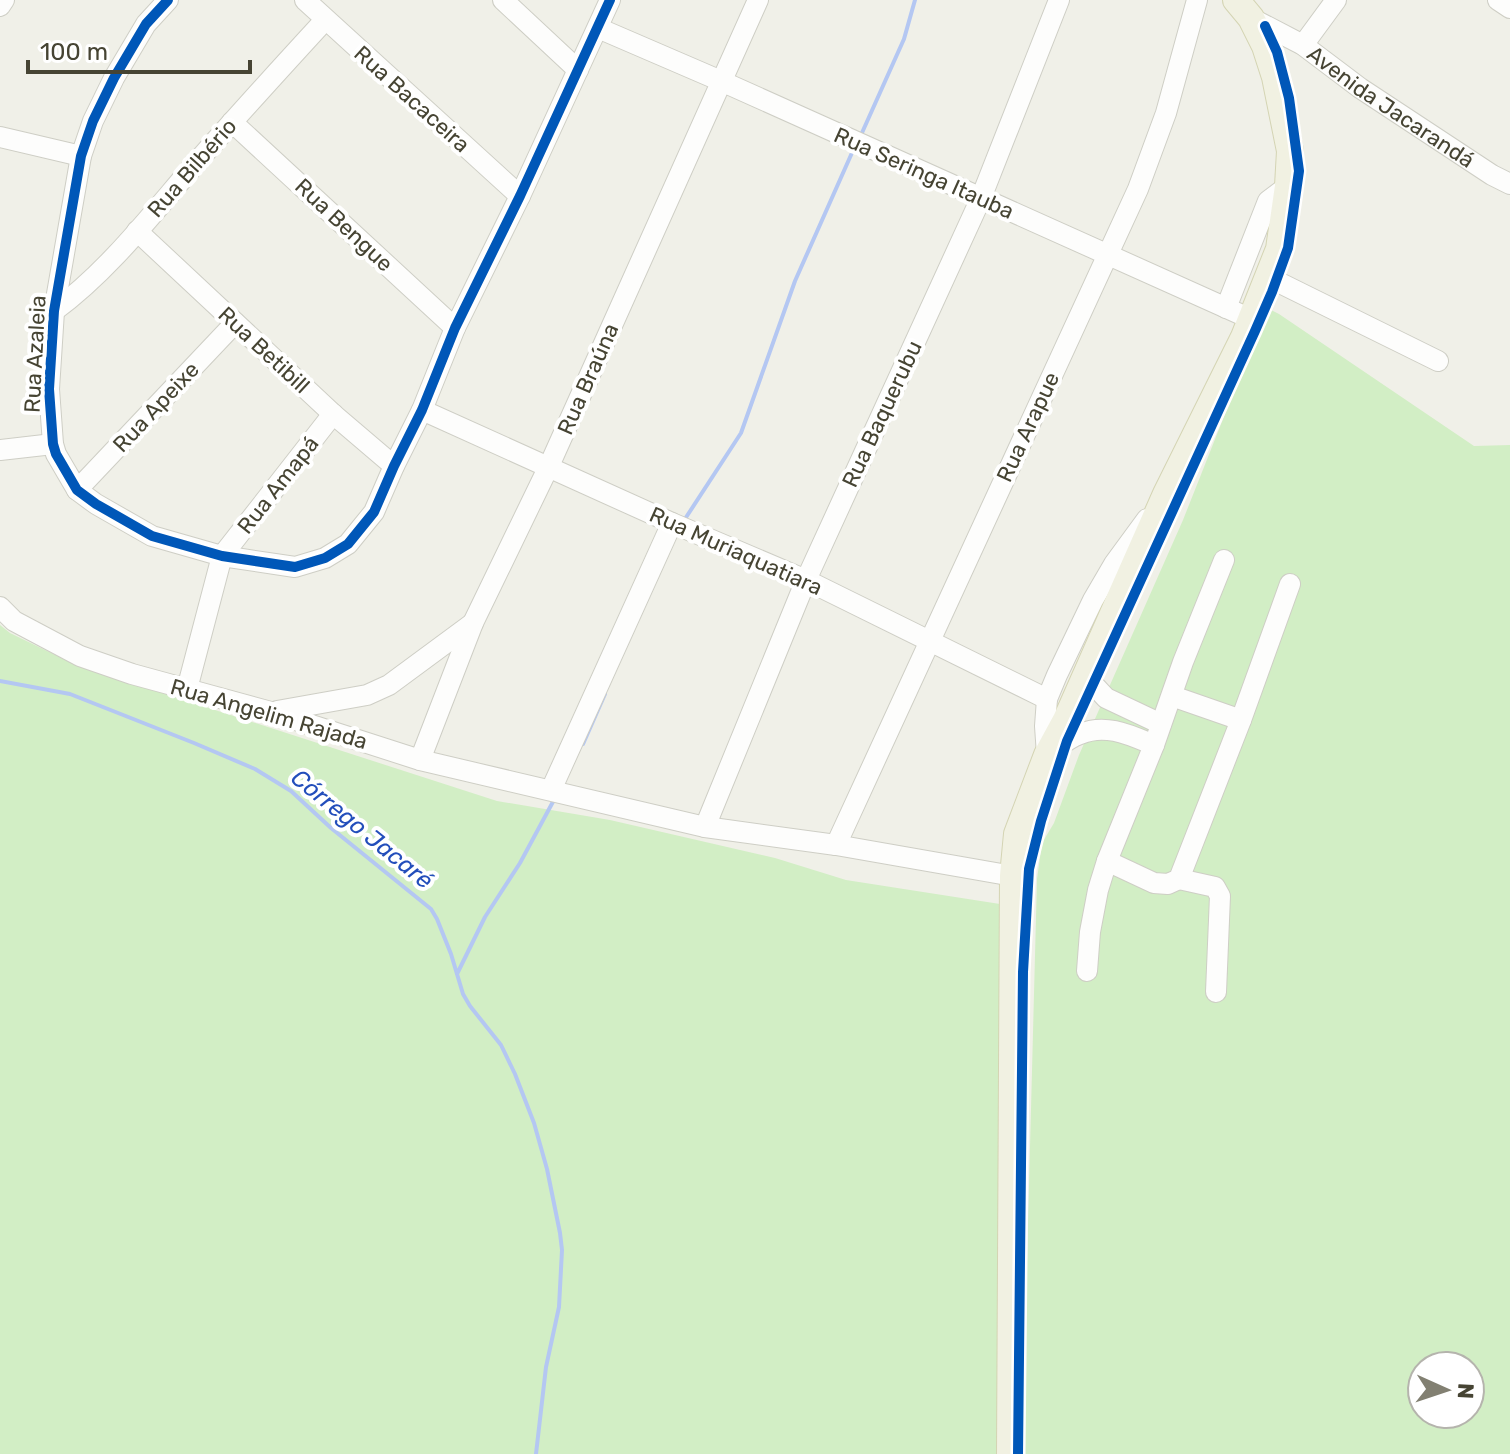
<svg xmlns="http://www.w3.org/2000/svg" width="1510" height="1454" viewBox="0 0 1510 1454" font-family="Rubik,sans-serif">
<rect width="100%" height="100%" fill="#f0f0e8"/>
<!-- green -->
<path fill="#d2eec5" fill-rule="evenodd" d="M1267,308L1279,314L1474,446L1510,445V1454H1022L1037,879L1042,843L1054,823L1079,755L1183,520ZM1422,1366H1470V1414H1422Z
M0,625L10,633L76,665L497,801L610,820L775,858L846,880L1000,904L999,1454H0Z"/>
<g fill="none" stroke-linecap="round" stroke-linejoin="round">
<!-- stream -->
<path stroke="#b4c7f2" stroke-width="4" d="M861,135L904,39L915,0
M683,522L741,433L795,281L855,146
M0,681L70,694L194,743L255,769L291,791L331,828L431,909L437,919L451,954L463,994L470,1006L501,1045L515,1074L534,1123L547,1169L560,1233L562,1250L559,1307L546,1367L536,1454
M583,744L605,694
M457,974L485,917L520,863L555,798"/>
<!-- minor casing -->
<g stroke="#cecec5" stroke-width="22">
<g id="minor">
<path d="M168,0L146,24L114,78L93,121L81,156L54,311L49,389L53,444L56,454L77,490L96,504L152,536L222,556L295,567L325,558L348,544L374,512L394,466L422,410L455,328L520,196L610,0"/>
<path d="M305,0L520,196"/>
<path d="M503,0L578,70"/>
<path d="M1498,0L1510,8"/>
<path d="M0,6L4,0"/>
<path id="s1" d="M1251,18L1303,45L1360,88L1492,175L1510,184"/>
<path d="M598,28L721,81L1251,319"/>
<path d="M1303,45L1336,0"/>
<path d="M232,122L455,328"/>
<path d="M0,137L81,156"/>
<path d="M137,231L333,414L394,466"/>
<path d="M1268,277L1438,361"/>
<path d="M1226,308L1268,201L1288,186"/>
<path d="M54,311C107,272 148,219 190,170C234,119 280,69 325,20"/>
<path d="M422,410L672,523L806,580L1047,699"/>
<path d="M0,450L53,444"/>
<path d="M77,490L235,323"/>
<path d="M1147,519L1114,564L1093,600L1057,675L1047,699L1045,726L1047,755C1057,748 1068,738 1080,734C1106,723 1130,735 1154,745"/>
<path d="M0,607L14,621L80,656L132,674L271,712L420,760L705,827L836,845L1013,876"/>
<path d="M1089,666L1092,683L1106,698L1161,724"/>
<path d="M187,689L222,556L333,414"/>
<path d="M1172,696L1241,720"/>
<path d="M277,711L367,695L389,685L473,623"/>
<path d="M420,760L473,623L549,466L758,0"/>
<path d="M551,790L672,523"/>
<path d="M705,827L806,580L981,198L1059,0"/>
<path d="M836,845L1138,189L1166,113L1197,0"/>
<path d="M1107,861L1154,883L1168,884L1179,879L1241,720L1290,584"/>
<path d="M1179,879L1215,887L1220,896L1216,992"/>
<path d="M1087,971L1090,932L1098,890L1107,861L1154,745L1183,662L1224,560"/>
</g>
</g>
<!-- major casing -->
<g stroke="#d4d4b3" stroke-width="28">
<path id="major" d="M1010,1454L1013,876L1017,834L1047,755L1066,720L1166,494L1244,337L1279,249L1288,186L1290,151L1275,77L1265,46L1251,18L1236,0"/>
</g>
<!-- minor -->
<use href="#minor" stroke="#fdfdfc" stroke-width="20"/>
<!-- major -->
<use href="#major" stroke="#f1f1e2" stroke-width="26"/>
<!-- cycleway casing -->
<g stroke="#fff" stroke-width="15">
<path id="cycleway" d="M168,0L146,24L114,78L93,121L81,156L54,311L49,389L53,444L56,454L77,490L96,504L152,536L222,556L295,567L325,558L348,544L374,512L394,466L422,410L455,328L520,196L610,0
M1018,1454L1023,972L1029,869L1041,821L1067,741L1255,331L1272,292L1288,248L1299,171L1289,98L1277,52L1265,26"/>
</g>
<!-- cycleway -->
<use href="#cycleway" stroke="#0057b8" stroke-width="10"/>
</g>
<g text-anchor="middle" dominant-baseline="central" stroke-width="8" stroke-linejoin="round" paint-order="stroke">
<!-- street labels -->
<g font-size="22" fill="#464433" stroke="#fff">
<text transform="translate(412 99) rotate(42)">Rua Bacaceira</text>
<text stroke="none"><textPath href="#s1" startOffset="166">Avenida Jacarandá</textPath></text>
<text transform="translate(192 168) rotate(-49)">Rua Bilbério</text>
<text transform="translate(924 173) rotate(24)">Rua Seringa Itauba</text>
<text transform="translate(344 225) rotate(43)">Rua Bengue</text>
<text transform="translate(264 350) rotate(43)">Rua Betibill</text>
<text transform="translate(35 354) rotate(-87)">Rua Azaleia</text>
<text transform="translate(588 379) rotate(-66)">Rua Braúna</text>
<text transform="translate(156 407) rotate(-47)">Rua Apeixe</text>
<text transform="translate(882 414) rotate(-65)">Rua Baquerubu</text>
<text transform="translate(1028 427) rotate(-65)">Rua Arapue</text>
<text transform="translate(278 485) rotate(-52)">Rua Amapá</text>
<text transform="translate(736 551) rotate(24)">Rua Muriaquatiara</text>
<text transform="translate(269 714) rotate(16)">Rua Angelim Rajada</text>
</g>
<!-- water labels -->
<g font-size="24" font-style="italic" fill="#234ebb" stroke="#fff">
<text transform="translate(362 829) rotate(39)">Córrego Jacaré</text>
</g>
</g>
<!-- north arrow -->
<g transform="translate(1446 1390) rotate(93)"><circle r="38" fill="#ffffff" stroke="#b5b4ad" stroke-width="2"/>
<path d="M0-6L14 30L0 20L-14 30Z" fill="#828072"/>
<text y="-12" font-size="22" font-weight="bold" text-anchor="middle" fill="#464433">N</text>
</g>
<!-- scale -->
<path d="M28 60v12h222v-12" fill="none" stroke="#464433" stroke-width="4"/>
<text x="40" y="60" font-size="24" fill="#464433" stroke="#ffffff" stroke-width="6" paint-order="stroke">100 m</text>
</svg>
